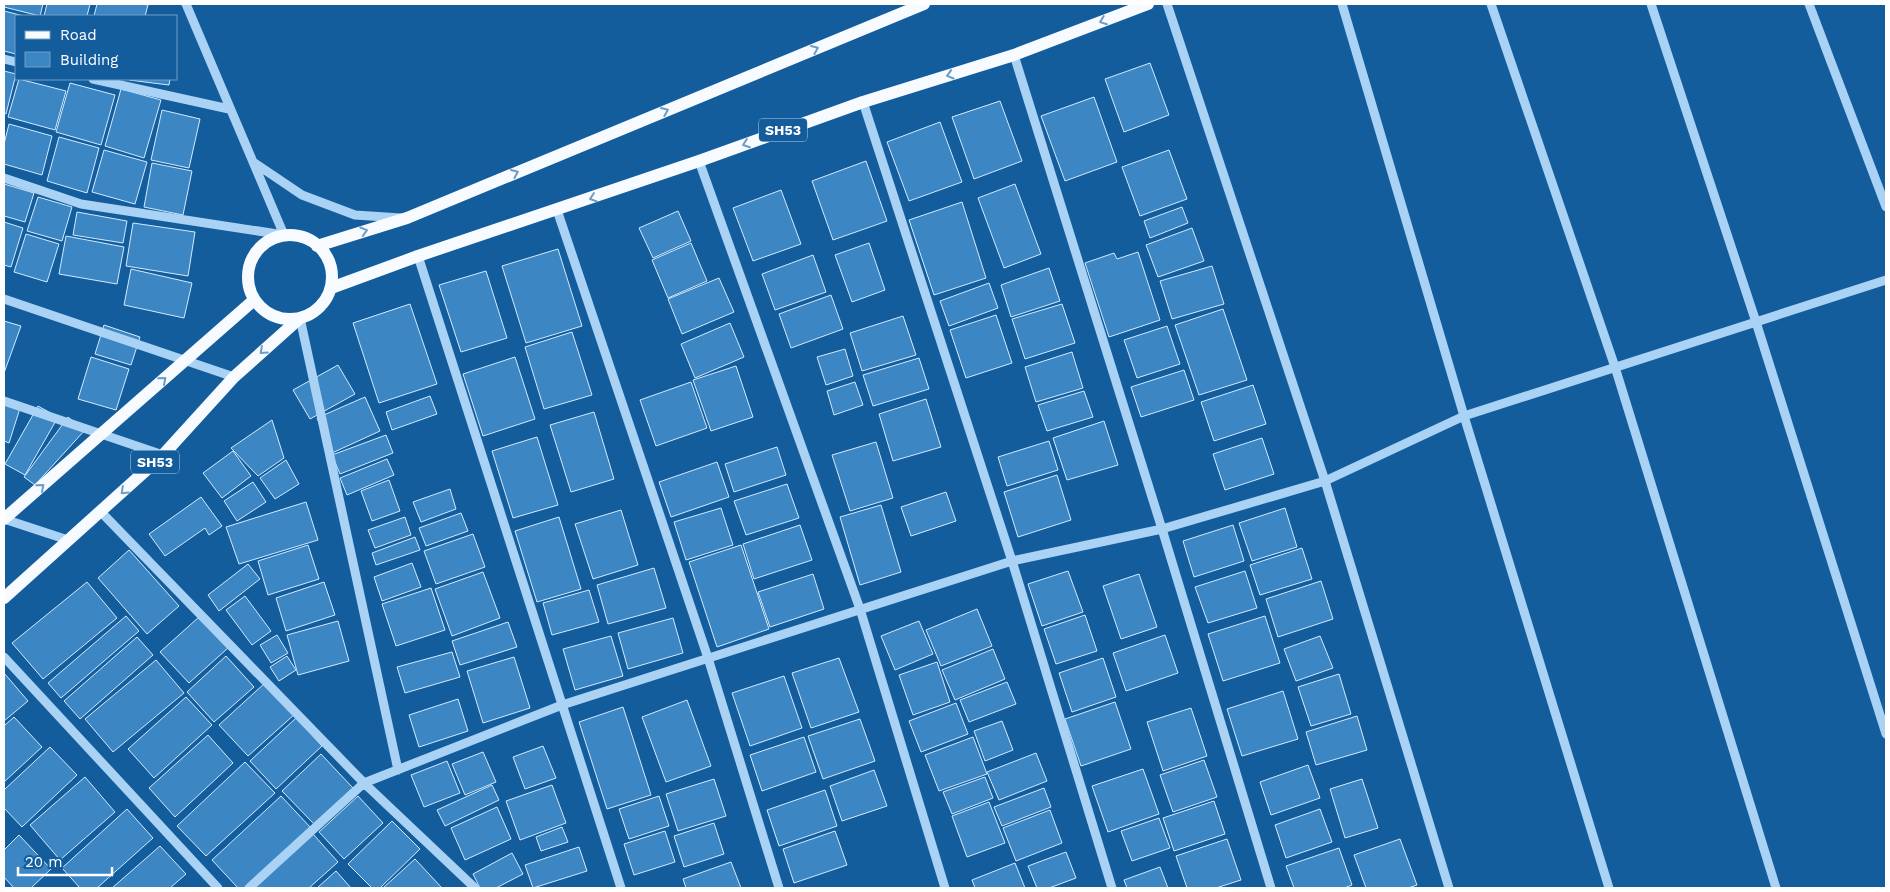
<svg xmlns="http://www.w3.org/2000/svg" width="1890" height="892" viewBox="0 0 1890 892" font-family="'Work Sans',sans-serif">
<rect width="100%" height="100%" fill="#135d9d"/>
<!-- building -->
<path fill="#3d86c4" stroke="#d2eafd" d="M4,4H43L40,16L4,7Z
M47,4H90L87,16H44Z
M97,4H142L148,5L145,16H94Z
M4,11L24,16H16V54L4,51Z
M1150,63L1169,115L1124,132L1105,79Z
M4,71L16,74L6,114L4,113Z
M19,79L66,91L55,130L8,117Z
M130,79H170L169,85L129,80Z
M70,83L115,95L101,145L56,132Z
M121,89L161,100L144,158L105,146Z
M1094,97L1117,162L1065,181L1041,116Z
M1000,101L1022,161L974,179L952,117Z
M162,110L200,119L189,168L151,160Z
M940,122L962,182L909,201L887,142Z
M9,124L52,136L42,175L4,164V144Z
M59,137L99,148L87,193L47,181Z
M104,150L147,162L135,204L92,192Z
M1169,150L1187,199L1140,216L1122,167Z
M866,161L887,221L833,240L812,181Z
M152,163L192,171L183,215L144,207Z
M4,184L34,193L25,222L4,216Z
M1015,184L1041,254L1004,268L978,198Z
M781,190L801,244L753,261L733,208Z
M38,197L72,207L62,241L27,231Z
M962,202L986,278L934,295L909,220Z
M1182,207L1188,223L1150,238L1144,221Z
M678,211L691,241L653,258L639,228Z
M77,212L127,221L123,243L73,235Z
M4,222L23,228L11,267L4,265Z
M133,223L195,232L188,276L126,266Z
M1192,228L1204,261L1158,277L1146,245Z
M26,234L59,244L47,282L14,272Z
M66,236L124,247L117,284L59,274Z
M691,243L707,281L668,298L652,260Z
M869,243L885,290L852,302L835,255Z
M558,249L582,326L526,343L502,266Z
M1138,252L1160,320L1109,337L1085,263L1114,253L1117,259Z
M813,255L826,292L775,310L762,274Z
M1212,266L1224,304L1172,319L1160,281Z
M1049,268L1060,301L1011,317L1001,285Z
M131,269L192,283L184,318L124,305Z
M486,271L507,338L461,352L439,285Z
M719,278L734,312L682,334L668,299Z
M989,283L998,308L949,326L940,301Z
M831,295L843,329L791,348L779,314Z
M410,304L437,384L379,403L353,323Z
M1062,304L1075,343L1025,359L1012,319Z
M1223,309L1247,380L1199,395L1175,325Z
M996,315L1012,363L966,378L950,330Z
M903,316L916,355L862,371L850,333Z
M4,321L21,326L4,373Z
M730,323L744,357L695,378L681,344Z
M104,325L140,337L131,365L95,354Z
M1167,326L1180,364L1137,378L1124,340Z
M572,332L592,395L544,409L525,347Z
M845,349L853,376L826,385L817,357Z
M1072,352L1083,388L1036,402L1025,367Z
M91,357L129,369L116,410L78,399Z
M515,357L535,419L483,436L463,374Z
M919,358L929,389L873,406L863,375Z
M338,365L355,394L310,419L293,390Z
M736,366L753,417L711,431L693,380Z
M1184,370L1194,400L1141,417L1131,387Z
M691,382L707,428L656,446L640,400Z
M855,382L863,405L834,415L827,391Z
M1253,385L1266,424L1214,441L1201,402Z
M1084,391L1093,417L1047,431L1038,405Z
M430,396L437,414L392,430L386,412Z
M365,397L380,431L332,453L317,418Z
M926,399L941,447L893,461L879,414Z
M4,400L21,405L9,443L4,441Z
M38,406L58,417L25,475L5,464Z
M594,412L614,479L571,492L550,425Z
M68,417L85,430L35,485L24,477Z
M272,420L284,458L258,476L231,448Z
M1104,421L1118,465L1067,480L1053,438Z
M386,435L393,453L340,474L332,455Z
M537,437L558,505L513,518L492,451Z
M1262,438L1274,474L1225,490L1213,454Z
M1049,441L1058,470L1007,486L998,457Z
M876,442L893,498L850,511L832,455Z
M777,447L786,475L734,492L725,464Z
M233,451L251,476L222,498L203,473Z
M387,459L394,475L347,495L340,478Z
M286,460L299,484L275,499L260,478Z
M717,462L729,497L671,517L659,482Z
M1057,475L1071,520L1018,537L1004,492Z
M389,480L400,511L372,521L361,491Z
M253,482L266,502L237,521L224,501Z
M787,484L799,518L746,535L734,501Z
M450,489L456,509L421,522L413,502Z
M946,492L956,521L911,536L901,507Z
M201,497L222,526L209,535L205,528L165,556L149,534Z
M306,502L318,540L239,564L226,527Z
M881,505L901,572L860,585L840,517Z
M721,508L733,545L686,560L674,522Z
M1285,508L1297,547L1252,561L1239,523Z
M621,510L638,565L593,579L575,524Z
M461,513L468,531L426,546L419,528Z
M405,517L411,535L375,548L368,530Z
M559,517L581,589L537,602L515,531Z
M800,525L812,560L754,579L743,544Z
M1233,525L1244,561L1194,577L1183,541Z
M473,534L485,567L436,584L424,551Z
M415,537L420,550L376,565L372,553Z
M308,545L319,579L268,595L258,561Z
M741,545L769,629L717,647L689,562Z
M1302,548L1312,579L1260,595L1250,565Z
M129,550L179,606L147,634L98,578Z
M412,563L421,587L382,601L374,577Z
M248,564L260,579L219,611L208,595Z
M654,568L666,608L608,624L597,585Z
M1068,571L1083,612L1042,626L1028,584Z
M1245,571L1257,608L1208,623L1195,587Z
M483,572L500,618L452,636L435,589Z
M813,574L824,609L770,627L758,592Z
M1139,574L1157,627L1121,639L1103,586Z
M1321,581L1333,619L1278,637L1266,599Z
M87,582L117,618L43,679L12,643Z
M324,582L335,615L286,631L276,598Z
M431,588L445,630L396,646L382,604Z
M589,590L599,622L552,635L543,603Z
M245,596L271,631L252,645L226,610Z
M977,609L992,646L941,666L926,630Z
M1085,615L1097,651L1056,664L1044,629Z
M126,616L139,631L61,698L48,683Z
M1265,616L1280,663L1223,681L1208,634Z
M199,617L228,648L189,683L160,652Z
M673,618L683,653L628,669L618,633Z
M338,621L349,661L298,675L287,635Z
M919,621L933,654L895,670L881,636Z
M508,622L517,647L460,665L452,641Z
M277,635L288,653L271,663L260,645Z
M1165,635L1178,673L1126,691L1113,653Z
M611,636L623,676L575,690L563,649Z
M1320,636L1333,668L1296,681L1284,649Z
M137,637L153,655L80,719L64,701Z
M993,649L1005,679L955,700L942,670Z
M452,652L460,677L405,693L397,667Z
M226,656L254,687L214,722L187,692Z
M287,656L296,670L279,681L270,667Z
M514,657L530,708L483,723L467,671Z
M839,658L859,712L811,728L792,673Z
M1103,658L1116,697L1072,712L1059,673Z
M156,660L184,693L113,752L85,719Z
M937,662L950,702L913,715L899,675Z
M4,673L28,701L4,721Z
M1339,674L1351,714L1311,726L1298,687Z
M784,676L802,728L750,746L732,693Z
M266,682L295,714L248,756L219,725Z
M1007,682L1016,704L969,722L960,700Z
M1283,691L1298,739L1242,756L1227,709Z
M186,697L212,725L154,778L128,749Z
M458,699L468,731L419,747L409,715Z
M687,700L711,766L666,782L642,717Z
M1115,702L1131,749L1081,766L1065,719Z
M956,703L968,734L921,752L909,721Z
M623,707L651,795L607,809L579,722Z
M1191,708L1207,756L1163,771L1147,722Z
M1357,716L1367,750L1316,765L1306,732Z
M14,717L42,747L4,782V726Z
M296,718L322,746L276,789L250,761Z
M860,719L875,761L823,779L808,736Z
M1002,721L1013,750L985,761L974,731Z
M208,735L233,763L175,817L149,788Z
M804,737L816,772L762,791L750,755Z
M973,737L987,774L939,791L925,755Z
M543,746L556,778L525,789L513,757Z
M50,747L77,775L22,827L4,808V790Z
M483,752L496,782L465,795L452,764Z
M1036,753L1047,781L999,800L987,772Z
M321,754L353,788L314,824L282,791Z
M1204,760L1217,797L1173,812L1160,775Z
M447,761L460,793L424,807L411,775Z
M245,762L275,793L206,856L177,826Z
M1308,765L1320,798L1271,815L1260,782Z
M1143,769L1159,814L1108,832L1092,786Z
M874,770L887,806L842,821L830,786Z
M85,777L115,812L60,860L30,825Z
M985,777L993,798L952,814L943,792Z
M714,779L726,816L678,831L666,794Z
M1362,779L1378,828L1345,838L1330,789Z
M492,785L499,800L445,826L437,810Z
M552,785L566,823L520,840L506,801Z
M1044,788L1051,807L1002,826L994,807Z
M825,790L837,826L779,846L767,810Z
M281,796L311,828L247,888H238L212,860Z
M358,796L383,823L344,859L319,832Z
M659,796L669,826L629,839L619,809Z
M1214,801L1225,834L1174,851L1163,818Z
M989,802L1005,843L967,857L952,816Z
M497,807L511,839L465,860L451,828Z
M127,809L153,838L97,888H80L62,868Z
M1320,809L1332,842L1286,858L1275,825Z
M1050,810L1062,843L1016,861L1003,828Z
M1159,818L1170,848L1132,861L1121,831Z
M392,821L420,849L380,888H372L348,864Z
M714,823L724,854L684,867L674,836Z
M562,827L568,842L541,851L536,837Z
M665,831L675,862L634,875L624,844Z
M835,831L847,865L794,883L783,849Z
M313,834L338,862L309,888H253Z
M19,835L51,869L31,888H14L4,877V850Z
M1227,839L1241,880L1216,888H1187L1176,856Z
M1400,839L1417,885L1408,888H1366L1354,855Z
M160,846L186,874L170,888H112Z
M579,847L587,871L533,888L525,865Z
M1339,848L1352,885L1344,888H1294L1286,866Z
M1066,852L1076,878L1049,888H1037L1028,866Z
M512,853L523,874L496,888H480L473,874Z
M415,859L442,888H383Z
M731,862L741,888H686L683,879Z
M1015,863L1025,888H975L972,880Z
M1160,867L1168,888H1127L1124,880Z
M336,871L351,888H317Z"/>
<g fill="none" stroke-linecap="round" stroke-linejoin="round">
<!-- minor -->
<path stroke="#aad2f4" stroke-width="9" d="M186,4L284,235
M1167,4L1325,481L1449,888
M1342,4L1464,416L1609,888
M1491,4L1615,367L1776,888
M1651,4L1756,322L1886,734
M1809,4L1886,207
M1014,55L1162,529L1271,888
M4,59L16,62
M93,79L229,109
M863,102L1012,561L1112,888
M699,161L860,609L945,888
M253,162L302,195L355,215L401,218
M4,178L81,204L284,235
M557,210L708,658L779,888
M418,256L621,888
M4,299L234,377
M300,318L398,770
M4,401L163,455
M101,512L364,783L475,888
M4,519L68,540
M4,657L218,888
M249,888L364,783L562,705L1012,561L1162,529L1325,481L1464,416L1886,280"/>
<!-- major -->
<path stroke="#f7fbff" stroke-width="12" d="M248 277a42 42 0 1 1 84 0a42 42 0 1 1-84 0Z
M317,246L407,218L924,4
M331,288L418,256L699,161L863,102L1014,55L1148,4
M4,519L254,300
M4,598L163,455L234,377L300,318"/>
</g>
<!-- one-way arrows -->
<defs><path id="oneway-chevron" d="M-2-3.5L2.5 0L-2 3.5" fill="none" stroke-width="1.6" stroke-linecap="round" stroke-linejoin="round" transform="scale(1.25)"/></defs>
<g stroke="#6e9cc4">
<use href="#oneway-chevron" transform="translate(1103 21) rotate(159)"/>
<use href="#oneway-chevron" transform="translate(815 49) rotate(-23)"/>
<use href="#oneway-chevron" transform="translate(950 75) rotate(163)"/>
<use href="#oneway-chevron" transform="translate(665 111) rotate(-23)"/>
<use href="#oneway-chevron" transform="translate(746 144) rotate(160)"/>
<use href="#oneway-chevron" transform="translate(515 173) rotate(-23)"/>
<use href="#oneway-chevron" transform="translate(593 198) rotate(161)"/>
<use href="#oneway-chevron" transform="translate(364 231) rotate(-17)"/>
<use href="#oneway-chevron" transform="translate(263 351) rotate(138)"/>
<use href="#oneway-chevron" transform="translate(163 380) rotate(-41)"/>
<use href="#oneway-chevron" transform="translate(41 487) rotate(-41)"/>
<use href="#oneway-chevron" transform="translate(124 491) rotate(137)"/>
</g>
<g text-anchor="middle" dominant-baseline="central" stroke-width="4.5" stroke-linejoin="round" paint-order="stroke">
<!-- shield labels -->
<g fill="#135d9d" stroke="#b8cee2" stroke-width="1">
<rect x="759" y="118.5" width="48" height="23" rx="4"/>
<rect x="131" y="450.5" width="48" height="23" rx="4"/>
</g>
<g font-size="14" font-weight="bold" fill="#fff">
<text x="783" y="130">SH53</text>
<text x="155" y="462">SH53</text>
</g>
</g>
<!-- border -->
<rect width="1890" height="892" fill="none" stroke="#ffffff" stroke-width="10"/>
<!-- legend -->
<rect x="15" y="15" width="162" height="65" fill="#135d9d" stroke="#719ec4"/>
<rect x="25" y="31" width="25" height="8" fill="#f7fbff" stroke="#719ec4"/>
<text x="60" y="40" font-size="15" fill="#ffffff">Road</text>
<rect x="25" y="52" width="25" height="15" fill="#3d86c4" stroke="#719ec4"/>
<text x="60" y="65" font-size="15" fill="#ffffff">Building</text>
<!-- scale -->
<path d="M18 867v8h94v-8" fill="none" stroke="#ffffff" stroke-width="2.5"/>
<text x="25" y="867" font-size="15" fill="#ffffff" stroke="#135d9d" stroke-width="4" paint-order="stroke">20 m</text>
</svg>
